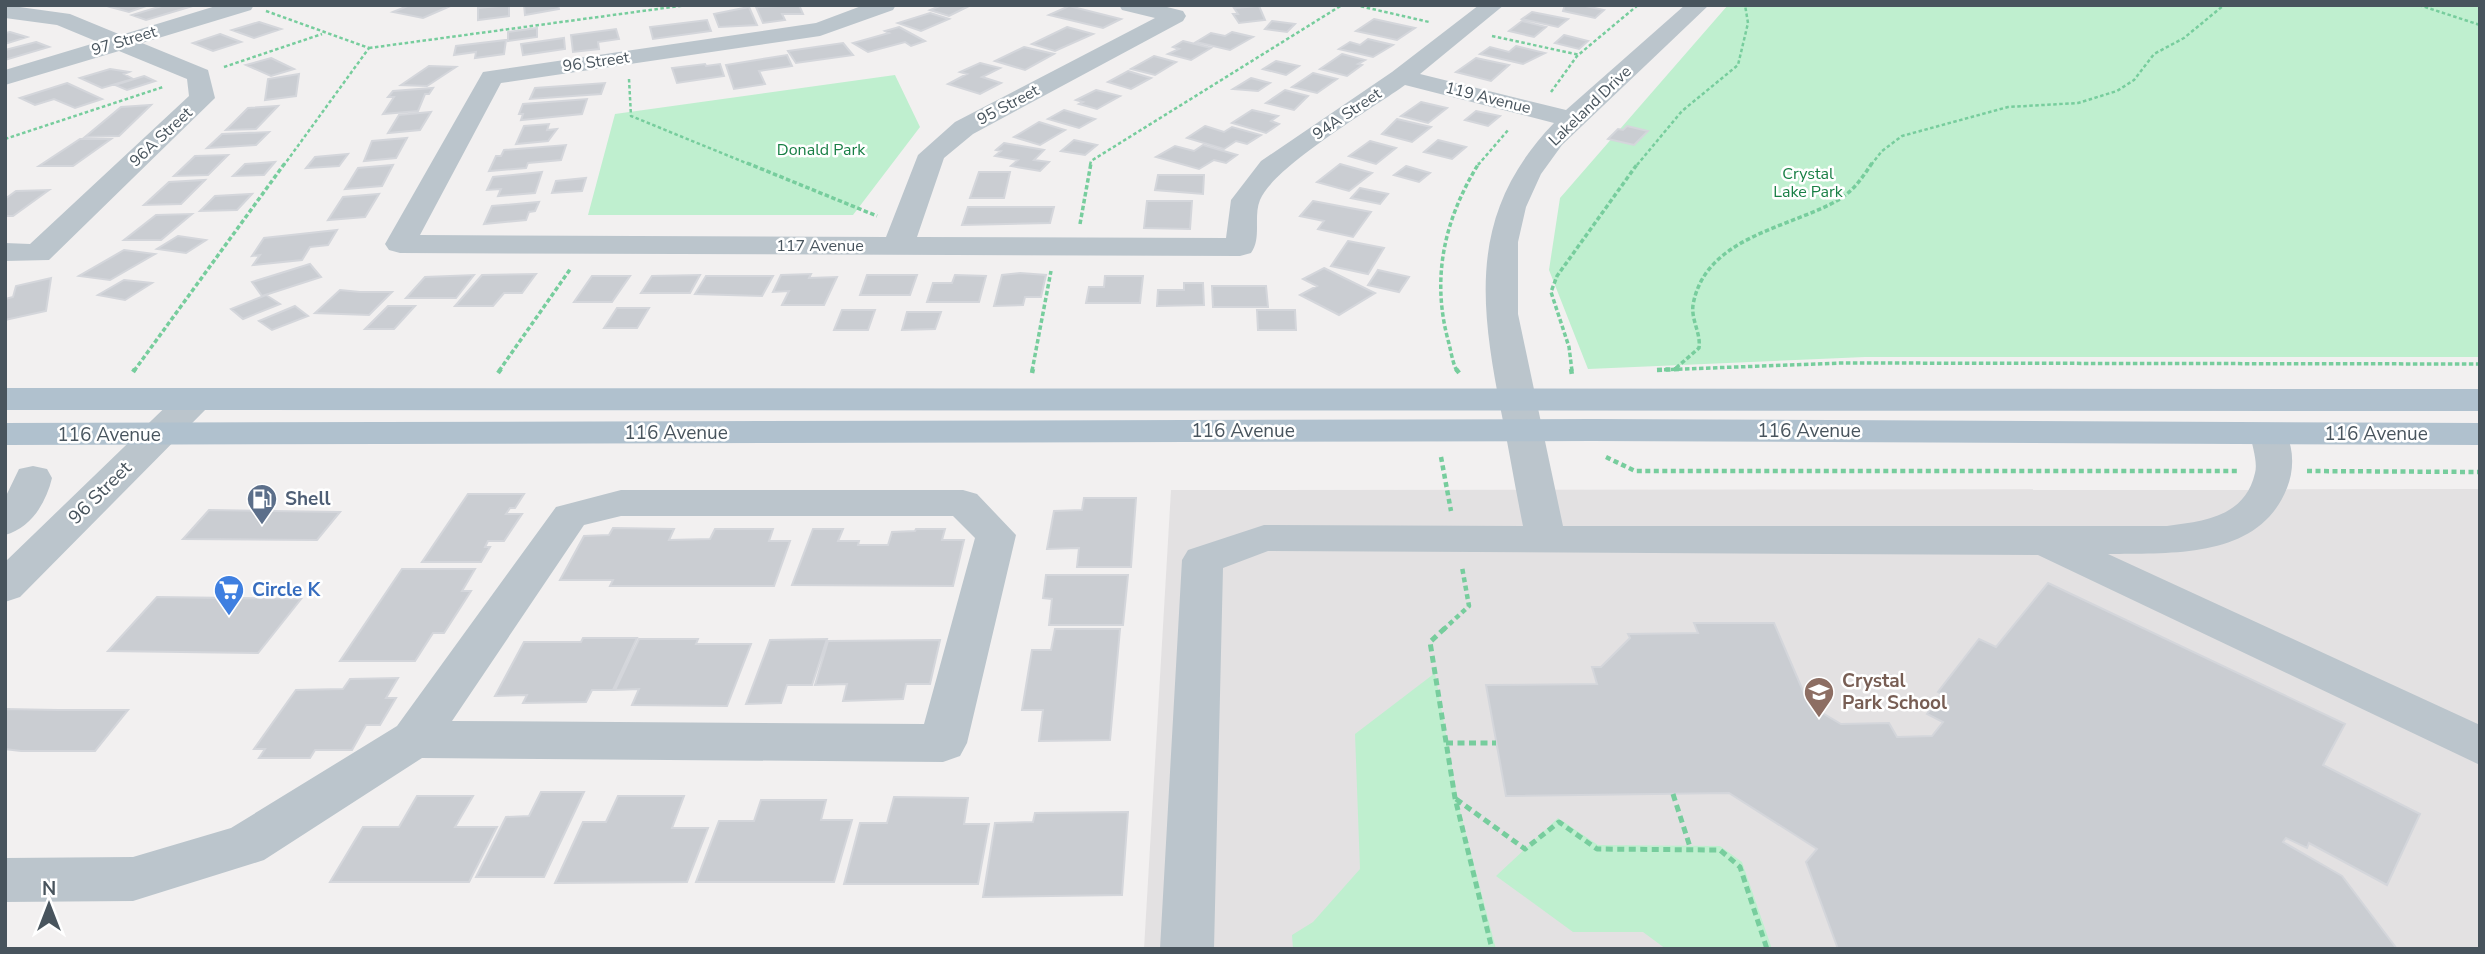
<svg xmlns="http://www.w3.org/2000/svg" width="2485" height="954" viewBox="0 0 2485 954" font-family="'Nunito Sans',sans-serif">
<rect width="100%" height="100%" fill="#f2f0f0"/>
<!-- education -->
<path fill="#e3e1e2" d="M2480,489V949H1144L1171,490Z"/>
<!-- green -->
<path fill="#bfefcf" d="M1728,5H2480V357H1865L1588,369L1549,270L1560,198Z
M895,75L920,127L853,215H588L615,114Z
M1435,673L1459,807L1496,949H1293L1292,935L1313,922L1360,869L1355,734Z
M1558,818L1598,845L1720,846L1742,862L1772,949H1666L1643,932H1573L1496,876Z"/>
<!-- building -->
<path fill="#cacdd2" stroke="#d4d6db" stroke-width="2" d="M114,5H149L129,12L110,7Z
M165,5H196L146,20L132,15Z
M410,5H438L448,7L423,18L393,12Z
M509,5V16L478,20V8Z
M524,5H558L559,9L525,15Z
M799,5L803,14H782L785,20L763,23L756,7Z
M942,5H971L949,16L930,10Z
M1565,5H1581L1604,10L1595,18L1563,11Z
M1069,6L1121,19L1103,28L1049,15Z
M1259,6L1265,20L1239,23L1233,14H1238L1234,8Z
M749,7L757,25L719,27L714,14Z
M1532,12L1568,19L1558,27L1522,19Z
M930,13L949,19L921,31L898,23Z
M1374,19L1415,28L1397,40L1356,31Z
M707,20L711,31L653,39L650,27Z
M1272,21L1295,24L1287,32L1265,29Z
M1522,21L1546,27L1534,37L1509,31Z
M259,22L281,29L254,38L232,30Z
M899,27L925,41L911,46L905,42L868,52L853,43L889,33L885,31Z
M1067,27L1093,34L1055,51L1032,44Z
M537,28V37L508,41V32Z
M616,29L619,39L598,42L599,49L573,52L571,35Z
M10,32L27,37L5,44V33Z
M1232,32L1253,37L1230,50L1196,42L1211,33L1225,36Z
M220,34L241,42L213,51L193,43Z
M1564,35L1588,41L1579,49L1555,43Z
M564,38L565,49L523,55L521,44Z
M1368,39L1393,45L1373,57L1339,49L1350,42L1360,45Z
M506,40L504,54L475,58L476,52L454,55L456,46Z
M1183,41L1211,48L1191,60L1168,54L1179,49L1173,47Z
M36,42L49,47L5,60V50Z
M843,43L853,55L796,63L788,51Z
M1516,46L1545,53L1523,64L1480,54L1490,47L1509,52Z
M1024,47L1054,54L1025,70L995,61Z
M1342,54L1365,60L1358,64L1362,65L1347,76L1320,69Z
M787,55L792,66L759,71L765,84L734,89L726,65Z
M1154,56L1176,62L1155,75L1131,69Z
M271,58L294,69L271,76L246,65Z
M1476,58L1509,65L1491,81L1456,72Z
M1276,61L1299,66L1286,75L1263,69Z
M980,63L1000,68L982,77L1001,83L980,94L948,84L967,74L960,72Z
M705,64L706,66L720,64L724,76L677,83L672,68Z
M429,66L456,67L427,86L401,85Z
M110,69L129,72L124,74L133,79L102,88L80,78Z
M1128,71L1151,78L1131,89L1108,82Z
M1313,73L1337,79L1317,93L1292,87Z
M299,74L296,96L265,100L268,79Z
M144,76L155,81L127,90L115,85Z
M1251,78L1270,83L1258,91L1233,89Z
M67,83L102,99L75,108L54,99L35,105L20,98Z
M605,83L601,94L530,99L535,88Z
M433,88L429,94H425L418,111L383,114L394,97H388L393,91Z
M1096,90L1120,96L1097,109L1079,104L1083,102L1076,100Z
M1285,90L1308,96L1294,110L1266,103Z
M587,99L582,114L521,120L523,114H519L523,104Z
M1421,102L1447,108L1428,123L1401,116Z
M151,105L119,136L85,137L121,107Z
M278,106L256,129L226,130L248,108Z
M1064,110L1095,119L1079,128L1048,119Z
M1252,110L1278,116L1271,121L1279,124L1266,133L1232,123Z
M1476,111L1500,116L1488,126L1465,120Z
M431,112L420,130L388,133L399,115Z
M1397,119L1431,127L1412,142L1382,134Z
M1039,122L1065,130L1040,145L1014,137Z
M549,124L547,130L557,129L548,141L516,144L524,126Z
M1205,126L1224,132L1232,127L1261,135L1247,144L1236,141L1224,149L1187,138Z
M1627,126L1648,131L1634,145L1608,139L1618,129L1623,130Z
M269,132L256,145L207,148L222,134Z
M407,138L396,158L364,161L372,141Z
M80,139H111L73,166H39Z
M1074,140L1097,145L1085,155L1061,151Z
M1438,140L1466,147L1452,159L1424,152Z
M1370,141L1396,148L1376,164L1349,156Z
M1004,143L1044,150L1034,160L1049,162L1040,171L1011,166L1018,160L995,156L1001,151L996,150Z
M566,145L561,160L528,163L526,168L489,171L496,156H501L504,150Z
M1203,145L1237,155L1226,163L1214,160L1199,169L1156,157L1175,146L1194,151Z
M348,154L339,166L306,168L315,157Z
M228,155L208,175L174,176L195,156Z
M275,162L264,175L233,176L245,164Z
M1340,164L1372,173L1349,191L1317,182Z
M393,165L382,186L345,189L358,168Z
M1406,166L1430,173L1419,182L1394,175Z
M542,172L535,193L498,196L501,189L487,190L493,177Z
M979,172H1010L1004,198H970Z
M1158,175H1204L1203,194L1155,190Z
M586,178L582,191L552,193L556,181Z
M205,180L181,204L144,205L169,182Z
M1360,188L1388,194L1380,204L1351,198Z
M49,190L13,216H5V199L16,191Z
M252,194L237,210L200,211L215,196Z
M379,194L365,217L328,220L343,197Z
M1147,201H1192L1190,229L1144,228Z
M1313,201L1371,212L1353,237L1318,229L1324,221L1300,216Z
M539,202L535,211L529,212L526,220L484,224L492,206Z
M968,207H1054L1050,223L962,225Z
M192,214L161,240H124L156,215Z
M337,230L328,245L310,247L302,260L253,265L260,255L252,256L264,238Z
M178,236L206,240L186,253L157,249Z
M1348,241L1384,248L1368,274L1331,266Z
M124,250L155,254L110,280L79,276Z
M310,264L321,277L262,296L252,282Z
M1324,268L1375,293L1339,315L1300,295L1317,286L1303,279Z
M1378,270L1409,277L1399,292L1368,285Z
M1020,273L1046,275L1041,297H1025L1023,305L994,306L1002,275Z
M536,274L522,293H504L493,306H455L482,275Z
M811,274L809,278L837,277L824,305H782L789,291L773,292L781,275Z
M474,275L456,298H406L425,277Z
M700,275L690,293H641L652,276Z
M867,275H917L910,295H860Z
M955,275L986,276L979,302H927L933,283H952Z
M592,276H630L612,302H574Z
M706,276H773L762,296L695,294Z
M1105,276H1143L1140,303H1086L1089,287H1104Z
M51,278L46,311L5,320V299L13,297L16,286Z
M124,280L152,283L125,300L98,295Z
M1184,283H1203L1204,305L1157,306L1158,290H1184Z
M1212,286H1266L1268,307H1213Z
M340,290L360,292H392L369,315L315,313Z
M266,295L280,304L243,319L231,309Z
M295,306L308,316L272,330L259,321Z
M388,306H415L394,329H365Z
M617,308H649L637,328H604Z
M842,310H875L868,330H834Z
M1257,310H1295L1296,330H1258Z
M907,312H941L935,329L902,330Z
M468,494H524L515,508H510L506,514H522L504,541H488L485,547H490L481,562H422Z
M1084,498H1136L1131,567H1077L1079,548L1047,549L1054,511L1082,510Z
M209,510L340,512L317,540L183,539Z
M613,528L674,529L669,540L710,539L715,529H773L769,541H790L774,586H610L613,580H560L584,536L609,535Z
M813,529H843L838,541H859L858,545H888L892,532L915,531L916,529H945L942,540H964L953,586L792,585Z
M402,569H475L462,591H471L444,633H433L415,661H340Z
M1046,575H1128L1123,625H1049L1052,599L1043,598Z
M2048,583L2345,724L2323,765L2420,814L2387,885L2309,843L2307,848L2286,838L2283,842L2342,876L2397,949H1838L1806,862L1817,849L1729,793L1506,796L1486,685L1597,684L1592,667H1601L1630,638L1628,634L1698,633L1694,623H1774L1809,705L1841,724L1889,723L1897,737L1932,736L1943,722L1927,714L1942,694L1938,692L1979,639L1996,647Z
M157,597L301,599L258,653L108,651Z
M1055,629H1120L1110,740L1039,741L1043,710H1022L1032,650H1051Z
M583,638H637L613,690H592L586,702L523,703L527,695L495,696L524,642H581Z
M639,639H698L696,644H751L727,706L632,705L639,689L615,690Z
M827,639L812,685H787L781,703L746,704L770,640Z
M940,640L930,684H906L903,699L843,701L847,684L815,685L828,641Z
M398,678L386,698H396L380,725H366L352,750H315L310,758H259L265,749H254L296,690L343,689L350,679Z
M5,709L58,710H128L95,751H21L5,749Z
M541,792H584L544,877H476L506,817L529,816Z
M417,796H473L455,827H497L469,882H330L363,827H399Z
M618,796H684L672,828H708L687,882L555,883L583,822H606Z
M894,797L968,798L964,824H989L978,884H844L860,823H887Z
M761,800H826L821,820H852L834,882H696L719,821H754Z
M1128,812L1122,895L983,897L995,823L1033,822L1035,813Z"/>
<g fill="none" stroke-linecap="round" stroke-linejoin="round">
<!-- path-far3 -->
<path stroke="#77cd9d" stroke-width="2.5" stroke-dasharray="3.5 2.5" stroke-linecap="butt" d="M1355,5L1429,22
M2419,5L2480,25
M266,11L369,48L284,165
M1492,36L1580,55
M369,48L687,5
M224,67L322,34
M629,79L631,116L751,165
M1551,92L1577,56L1638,5
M5,139L163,87
M1090,165L1091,161L1342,5
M1478,165L1509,129
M1637,165L1682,111L1738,65L1748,23L1745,5
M1871,165L1882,151L1902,136L2008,107L2078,103L2117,91L2134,80L2154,54L2184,38L2224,5"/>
<!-- path-far2 -->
<path stroke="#77cd9d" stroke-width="3.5" stroke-dasharray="4.5 2.5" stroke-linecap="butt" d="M747,163L877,216
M1080,224L1091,163
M1676,368L1699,348C1701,333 1691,320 1693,305C1705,236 1791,228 1840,199C1854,190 1863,177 1872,163
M1657,370L1842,363L2480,364
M134,371L285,163
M499,371L571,268
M1032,371L1051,271
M1457,371C1452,362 1451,350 1448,340C1431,276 1445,218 1479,163
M1572,371L1569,347L1551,292L1557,276L1638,163"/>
<!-- path-far1 -->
<path stroke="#77cd9d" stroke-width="4.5" stroke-dasharray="5 3.5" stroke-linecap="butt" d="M1456,369L1460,374
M1571,369L1572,375
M1657,370L1679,369
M133,372L135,369
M498,373L501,369
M1032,373L1033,369
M1441,457L1451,511
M1606,457L1635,471H2238
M2307,471L2480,472
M1443,630L1469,606L1462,567"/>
<!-- path -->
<path stroke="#77cd9d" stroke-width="5" stroke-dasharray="7 4.5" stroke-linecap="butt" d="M1445,628L1430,642L1455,798L1492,949
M1446,743H1496
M1673,794L1691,850
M1456,799L1525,849L1559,822L1597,849L1720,850L1740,867L1767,949"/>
<!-- minor -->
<path fill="#bbc5cc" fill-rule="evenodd" d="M5,5L70,14L121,35L219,5H254L251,10L142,43L208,70L215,98L49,260L5,261V243L30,244L189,96L187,79L119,51L5,85V70L98,42L57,25L5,18Z
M864,5H896L893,10L820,36L501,83L420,235L886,237L918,155L955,122L1155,18L1122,10L1119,5H1159L1183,11L1186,16L1183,21L973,134L944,158L917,237L1226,238L1231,200L1261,161L1392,72L1479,5H1504L1420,74L1566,110L1685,5H1709L1562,145L1541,174L1526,207L1518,242V314L1563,526H2167C2204,521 2245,517 2255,473C2258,462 2252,445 2250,434L2256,426L2269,423L2282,426C2294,444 2295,468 2287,488C2259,559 2173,553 2108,554L2480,725V765L2038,555L1268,551L1223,568L1214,949H1160L1182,560L1188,550L1264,525L1523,526C1515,487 1509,449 1501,411C1479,300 1469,211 1554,123L1405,85C1372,109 1274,166 1260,200C1253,217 1262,238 1251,253L1240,256L400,253L389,250L385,244L483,72L816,23Z
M195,388L208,391L213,399L208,407L20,597L5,602V562L182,391Z
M33,466L47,469L52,478C46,503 31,528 5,535V498L19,469Z
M621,490H963L977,494L1016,535L967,743L960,756L943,762L422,758L264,860L133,901L5,902V858L133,857L231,828L397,726L556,507ZM621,516H953L975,538L924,724L452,721L584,525Z"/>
<!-- major -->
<path fill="#b0c1ce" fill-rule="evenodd" d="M5,388L2480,389V411L5,410Z
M1591,419L2480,423V445L1591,441L5,445V423Z"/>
</g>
<!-- icons -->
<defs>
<g id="fuel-pin" transform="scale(1.575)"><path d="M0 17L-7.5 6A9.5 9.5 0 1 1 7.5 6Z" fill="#5c6f8a" stroke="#fff"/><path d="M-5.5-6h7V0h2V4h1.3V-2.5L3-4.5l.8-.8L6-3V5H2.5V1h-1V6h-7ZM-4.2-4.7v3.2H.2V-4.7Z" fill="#fff"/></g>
<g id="supermarket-pin" transform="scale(1.575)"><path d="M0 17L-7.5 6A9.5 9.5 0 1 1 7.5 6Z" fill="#3f7fe0" stroke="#fff"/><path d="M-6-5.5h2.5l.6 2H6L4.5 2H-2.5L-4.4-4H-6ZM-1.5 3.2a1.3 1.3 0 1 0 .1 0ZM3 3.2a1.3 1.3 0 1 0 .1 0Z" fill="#fff"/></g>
<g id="school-pin" transform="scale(1.575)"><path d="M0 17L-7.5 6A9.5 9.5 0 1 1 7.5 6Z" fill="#8d6e63" stroke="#fff"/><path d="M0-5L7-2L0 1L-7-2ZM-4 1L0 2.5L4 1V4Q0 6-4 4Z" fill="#fff"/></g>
</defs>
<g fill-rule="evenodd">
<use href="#fuel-pin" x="262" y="499"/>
<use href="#supermarket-pin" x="229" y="590"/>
<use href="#school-pin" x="1819" y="692"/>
</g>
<g text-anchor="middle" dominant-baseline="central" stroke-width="5" stroke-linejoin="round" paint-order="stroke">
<!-- far-street labels -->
<g font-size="16" fill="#48545d" stroke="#fff">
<text transform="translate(124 41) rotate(-17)">97 Street</text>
<text transform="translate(596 62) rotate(-8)">96 Street</text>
<text transform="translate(1488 98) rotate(14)">119 Avenue</text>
<text transform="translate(1008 105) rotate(-28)">95 Street</text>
<text transform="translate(1590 106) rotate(-44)">Lakeland Drive</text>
<text transform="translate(1347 114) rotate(-34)">94A Street</text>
<text transform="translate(161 137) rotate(-43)">96A Street</text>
<text x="820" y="246">117 Avenue</text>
</g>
<!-- far-park labels -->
<g font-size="16" fill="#187f45" stroke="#fff">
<text x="821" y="150">Donald Park</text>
<text x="1808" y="174">Crystal<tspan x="1808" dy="18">Lake Park</tspan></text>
</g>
<!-- street labels -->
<g font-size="19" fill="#48545d" stroke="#fff">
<text x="1243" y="431">116 Avenue</text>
<text x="1809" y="431">116 Avenue</text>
<text x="676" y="433">116 Avenue</text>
<text x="2376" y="434">116 Avenue</text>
<text x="109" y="435">116 Avenue</text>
<text transform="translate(100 493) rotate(-45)">96 Street</text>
</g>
<!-- service labels -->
<g font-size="19" font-weight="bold" fill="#4e5e75" stroke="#fff" text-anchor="start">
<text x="285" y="499">Shell</text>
</g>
<!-- shop labels -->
<g font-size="19" font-weight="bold" fill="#366cbe" stroke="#fff" text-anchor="start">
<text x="252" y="590">Circle K</text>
</g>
<!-- education labels -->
<g font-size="19" font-weight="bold" fill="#785e54" stroke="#fff" text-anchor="start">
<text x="1842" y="681">Crystal<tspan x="1842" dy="22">Park School</tspan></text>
</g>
</g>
<!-- border -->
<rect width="2485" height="954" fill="none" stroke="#48545d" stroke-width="14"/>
<!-- north arrow -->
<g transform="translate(49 905)" stroke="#ffffff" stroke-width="5" paint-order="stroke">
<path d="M0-5L12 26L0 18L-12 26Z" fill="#48545d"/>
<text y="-10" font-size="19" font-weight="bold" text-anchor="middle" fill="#48545d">N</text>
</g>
</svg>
